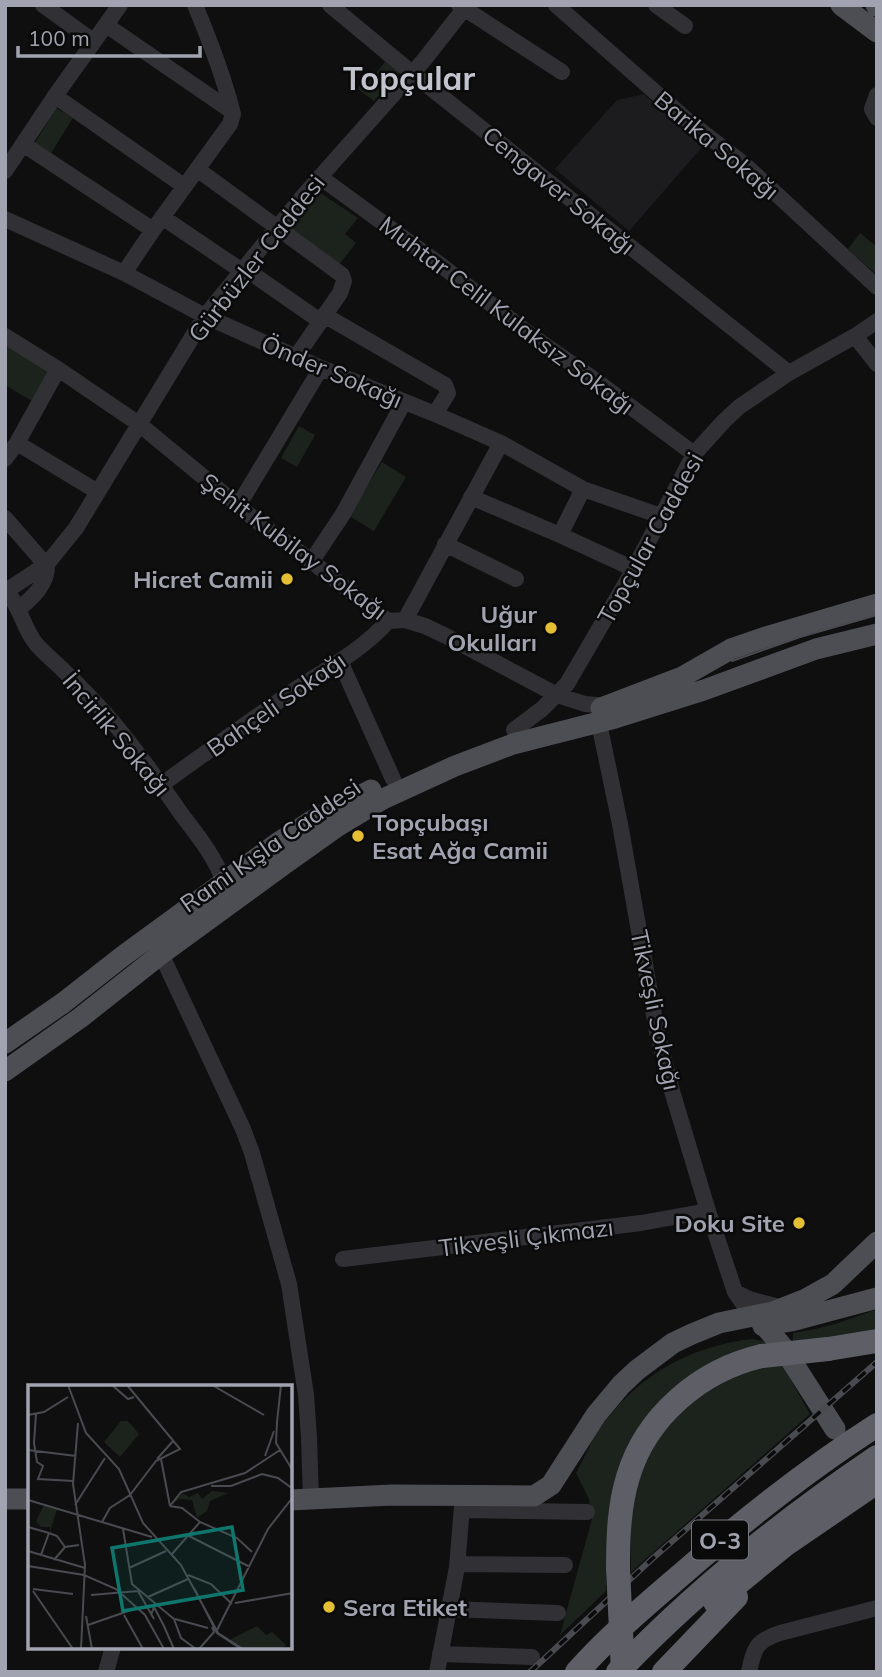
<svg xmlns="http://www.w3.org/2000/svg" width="882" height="1677" viewBox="0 0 882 1677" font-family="Mulish,sans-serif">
<rect width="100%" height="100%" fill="#0f0f10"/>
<!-- built -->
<path fill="#1c1b1d" d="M644,94L702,147L629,231L555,169L617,100Z"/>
<!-- green -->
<path fill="#1c231d" d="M380,54L401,71L374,101L358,89L362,80L367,84L385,62L379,56Z
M56,108L73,118L51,153L35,143Z
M319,192L358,218L345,234L356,243L338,266L288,229Z
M860,233L877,247V275L848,249Z
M5,344L48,371L32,401L5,385Z
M299,426L315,435L297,467L281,458Z
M382,462L406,477L374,531L349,516Z
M877,1309V1334L793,1342V1333C823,1329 849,1320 877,1309Z
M752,1339L766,1342L769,1345L666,1400L607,1554L606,1591L560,1635L592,1519L589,1499L576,1473C584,1459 590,1443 599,1430C635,1377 689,1346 752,1339Z
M782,1364L810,1414L631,1572V1517L636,1486L648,1455L676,1412L749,1366Z"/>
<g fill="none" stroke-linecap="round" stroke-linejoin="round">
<!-- minor -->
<path stroke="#313135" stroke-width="16" d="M43,5L93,41
M195,5C210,41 224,77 233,114
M330,5L412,73L789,373
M459,5L562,72
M556,5L687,120L744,164L877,287
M656,5L685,26
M106,25L230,110L233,114
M877,95L872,109L877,118
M55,96L184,186
M23,144L153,230
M197,169L342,275L344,281L340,293L296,357
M5,171L55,96L120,5
M320,177L442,266L532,336L595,380L694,454
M162,217L242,271
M5,219L124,273L205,316L321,368L435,414L501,443L583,489L661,516
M244,268L320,321
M124,273L153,230L230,124L233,114
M324,315L445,385L448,393L435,414
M5,336L58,369L139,424L263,526L302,554L388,621L405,620L425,626L446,636L557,695L585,704L608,706
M855,336L877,364
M17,443L98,492
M5,459L17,443L58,369
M471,497L560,535L634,569
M238,506L321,368
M5,518L39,557L47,564
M560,535L583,489
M445,544L516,579
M311,562L343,514L404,402
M5,590C21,606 23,629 37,645C45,654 55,662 64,671C81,687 97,704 112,721C137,751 160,783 182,815C198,836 215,857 224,882
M6,591L47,564L76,528L205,316L304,195L424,60L467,5
M19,609C33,597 48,584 47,564
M405,620L501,443
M340,661L393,779
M599,723L620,824L657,1032L672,1091L708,1211L735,1292L748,1311L756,1316
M514,730L542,709L567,684L634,569L694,454L724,421L739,407L789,373L855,336L877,321
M161,785C205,753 249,722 293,691C325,670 363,650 388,621
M161,954L243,1129L252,1153L289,1284L306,1395L309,1437L311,1500
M343,1259L641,1223L708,1211
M735,1292L749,1299L783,1308
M462,1510L587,1512
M458,1564L565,1565
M449,1609L558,1613
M440,1654L532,1657
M106,1672L113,1647
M437,1672L457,1567L463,1495
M749,1672C754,1648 756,1641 780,1633L877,1608"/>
<!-- major -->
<path stroke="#4d4d54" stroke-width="21" d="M841,5L877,32
M876,5L877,6
M601,708L682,677L731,649L769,636L877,604
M5,1043L63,1003L123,956L279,842L313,820L371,790
M5,1071L80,1018L161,954L283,865L338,826L383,799L455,766L513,744L615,718L704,690L816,649L877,634
M757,1317L782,1346L835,1429
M763,1326L791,1321L877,1298
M5,1499H30
M290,1500L392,1495L534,1496L551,1485L596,1415L621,1385L637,1370L673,1343L692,1334L719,1323L773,1312L806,1299L833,1284L877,1242"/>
<!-- highway -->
<path stroke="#5d5e66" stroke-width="24" d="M828,1349L877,1341
M618,1568C618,1538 619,1506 628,1477C646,1416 701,1370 762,1356
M715,1602L786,1544L877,1482
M577,1672C609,1636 646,1605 682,1574C744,1520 808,1469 877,1425
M618,1672C695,1591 784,1520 877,1457
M664,1672L736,1597"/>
<!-- tram -->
<path stroke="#4a4b50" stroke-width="2" d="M732,661L800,637L877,615"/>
<!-- rail casing -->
<g stroke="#4a4b50" stroke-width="6">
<path id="rail" d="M530,1672L652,1559L877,1362"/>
</g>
<!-- rail -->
<use href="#rail" stroke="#0a0a0b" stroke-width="3.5" stroke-dasharray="10" stroke-linecap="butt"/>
<!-- highway-bridge -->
<path stroke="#5d5e66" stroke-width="24" d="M762,1356L828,1349
M618,1568L623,1672"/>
</g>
<!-- markers -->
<g fill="#e4be34" stroke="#0a0a0b" stroke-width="2.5">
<circle cx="287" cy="579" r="7"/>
<circle cx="551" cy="628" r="7"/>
<circle cx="358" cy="836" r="7"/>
<circle cx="799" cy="1223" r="7"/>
<circle cx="329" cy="1607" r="7"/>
</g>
<g text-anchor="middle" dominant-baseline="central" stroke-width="5" stroke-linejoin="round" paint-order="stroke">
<!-- shield labels -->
<rect fill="#0a0a0b" stroke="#74767e" stroke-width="2" x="692" y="1520.5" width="56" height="39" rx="5"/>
<g font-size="23" font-weight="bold" fill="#a1a4b0">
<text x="720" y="1540">O-3</text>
</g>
<!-- street labels -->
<g font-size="24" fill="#a1a4b0" stroke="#0a0a0b">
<text transform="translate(717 145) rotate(40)">Barika Sokağı</text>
<text transform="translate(559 190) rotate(39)">Cengaver Sokağı</text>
<text transform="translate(256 258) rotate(-52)">Gürbüzler Caddesi</text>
<text transform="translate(507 315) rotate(37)">Muhtar Celil Kulaksız Sokağı</text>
<text transform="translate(332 371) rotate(23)">Önder Sokağı</text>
<text transform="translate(650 538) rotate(-61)">Topçular Caddesi</text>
<text transform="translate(294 546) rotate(37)">Şehit Kubilay Sokağı</text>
<text transform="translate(276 704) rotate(-35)">Bahçeli Sokağı</text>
<text transform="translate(117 734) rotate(50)">İncirlik Sokağı</text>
<text transform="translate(270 845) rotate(-35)">Rami Kışla Caddesi</text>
<text transform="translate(656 1010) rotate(78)">Tikveşli Sokağı</text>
<text transform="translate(526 1237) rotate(-7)">Tikveşli Çıkmazı</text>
</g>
<!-- poi labels -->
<g font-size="24" font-weight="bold" fill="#a1a4b0" stroke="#0a0a0b" text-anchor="end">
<text x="273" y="579">Hicret Camii</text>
<text x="537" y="614">Uğur<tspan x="537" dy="28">Okulları</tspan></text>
<text x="372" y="822" text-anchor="start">Topçubaşı<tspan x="372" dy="28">Esat Ağa Camii</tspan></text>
<text x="785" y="1223">Doku Site</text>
<text x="343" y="1607" text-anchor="start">Sera Etiket</text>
</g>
<!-- district labels -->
<g font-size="32" font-weight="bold" fill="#c2c4cd" stroke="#0a0a0b">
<text x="409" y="78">Topçular</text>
</g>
</g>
<!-- overview -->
<g transform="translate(28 1385)">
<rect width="264" height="264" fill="#0f0f10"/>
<path d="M93,36H100L111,49L92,72L76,57ZM184,106L201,108L182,116L179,126L169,133L164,115L152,114L145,118L154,108L161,112L170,108L174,114ZM16,120L29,124L22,147V142H13L8,136ZM229,241L238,250L244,247L258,260L255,264H217L200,256Z" fill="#1c231d"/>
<path fill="none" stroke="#494b50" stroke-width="2" d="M40,0L58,48L91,84L115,138L153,180L190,248L215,264M84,0L100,14L106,12M99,0L152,64L128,76L102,110M184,0L236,30M8,29L6,58L9,77L15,81L10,94L45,96M0,30L16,27L40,12M249,37L253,0M249,37L248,58L265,86M50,38L45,99L57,180L53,264M0,65L48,71M237,71L246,46M129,74L145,56M133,74L142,121M183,101H203L234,89L250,93L265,104M0,115L124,152M47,120L77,73M142,121L153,107L217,88L252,65M142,121L154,123L172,137L209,153L224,167M74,137L82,123L102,110M0,142L21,148M95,144L104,199L146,234L153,253L168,264M21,148L29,151L37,162M161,151L222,182M0,166L57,183M144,169L172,137M13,170L21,148M26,175L37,162L51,160M0,181L56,190L88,204L117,230L136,264M101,183L138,166M160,190L183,199L204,219M166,203L189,248L213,264M5,204L45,209M5,206L45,264M63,210L110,206L126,234M120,212L160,194M207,218L265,208M96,230L115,264M123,230L126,222L137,243M58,231L64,264M147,234L180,243M135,239L146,264M60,240L109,223M189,245L240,144L265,112M171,264L186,247L184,242"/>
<path fill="#0f766e" fill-opacity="0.15" stroke="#0f766e" stroke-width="3.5" d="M204,142L215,205L95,226L84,163Z"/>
<rect width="264" height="264" fill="none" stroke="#a1a4b0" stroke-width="3.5"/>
</g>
<!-- border -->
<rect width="882" height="1677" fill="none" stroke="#a1a4b0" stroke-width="14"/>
<!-- scale -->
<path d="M18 46v10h182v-10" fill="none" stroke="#a1a4b0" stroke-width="3.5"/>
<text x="28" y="46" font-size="21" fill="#a1a4b0" stroke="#0a0a0b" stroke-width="5" paint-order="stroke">100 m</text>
</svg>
